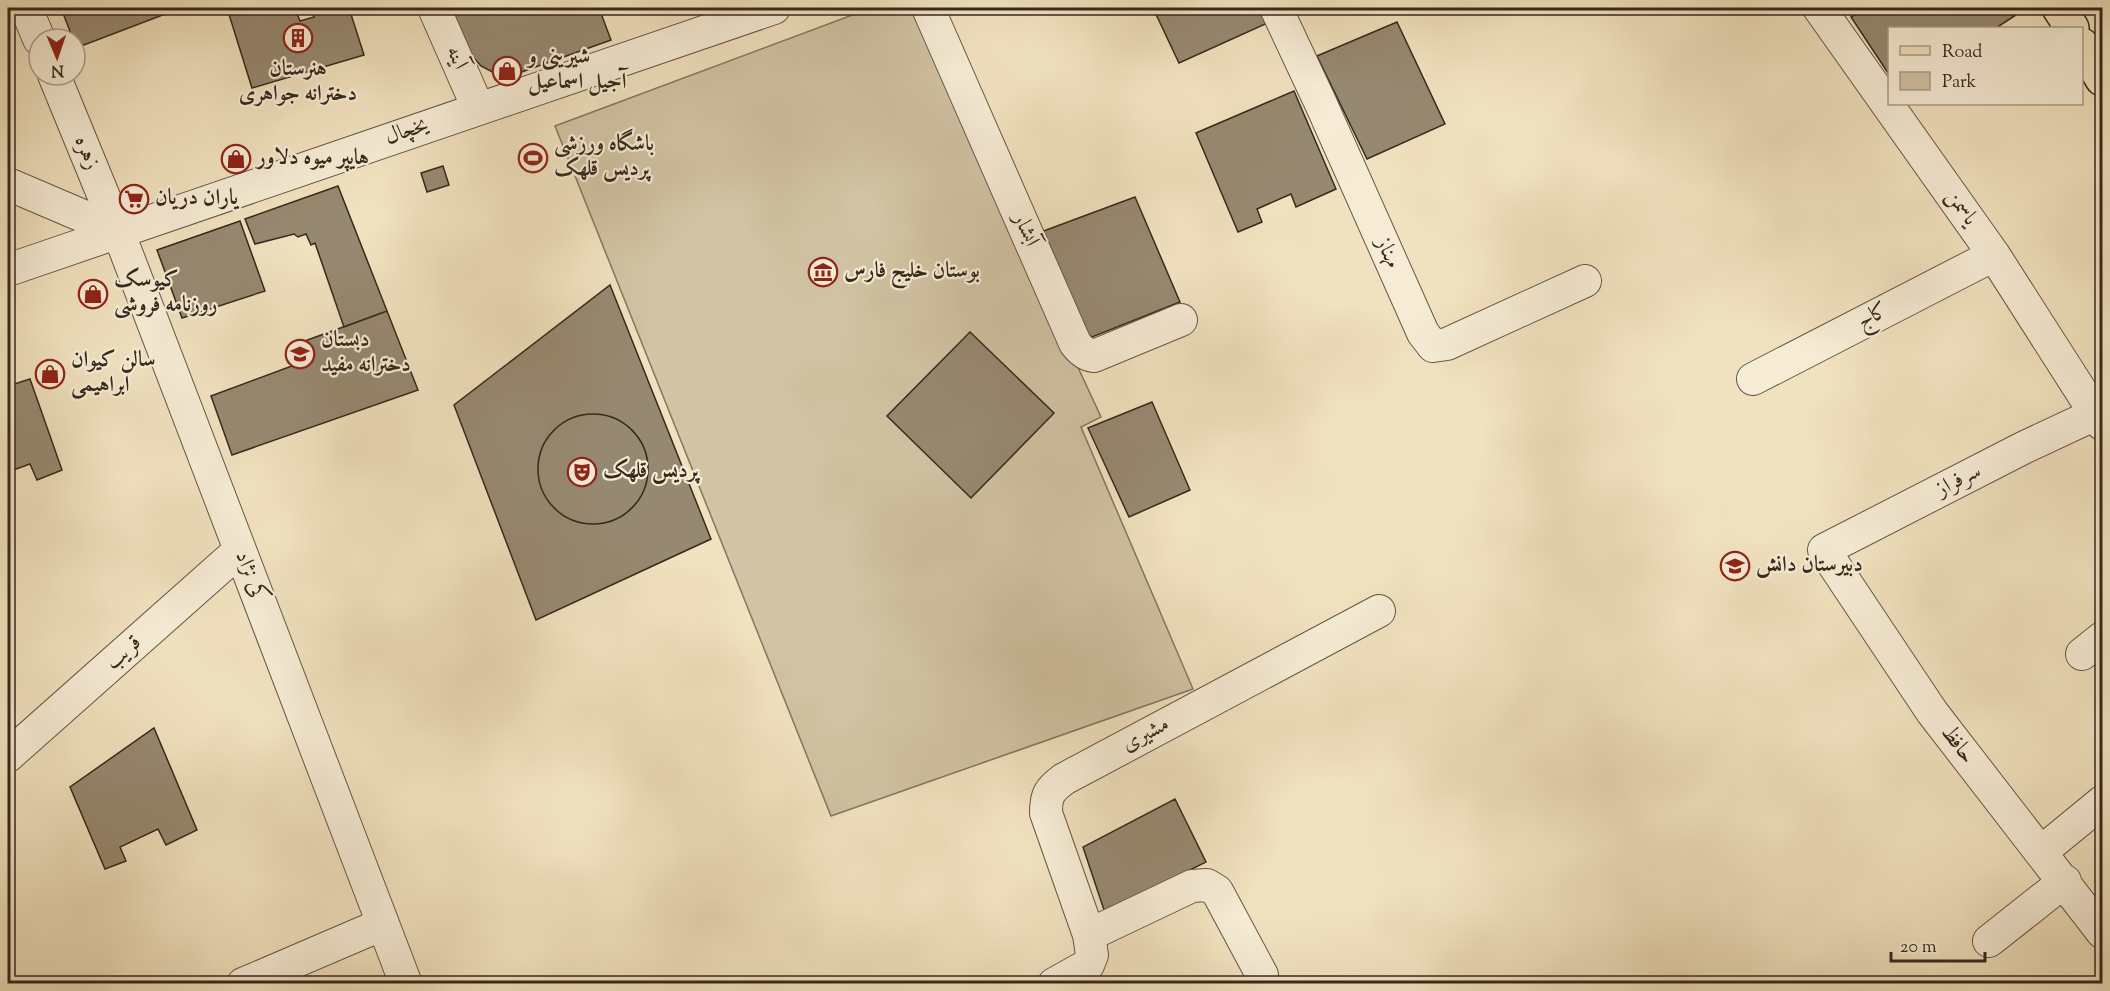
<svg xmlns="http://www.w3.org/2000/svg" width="2110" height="991" viewBox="0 0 2110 991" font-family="'Sorts Mill Goudy',Amiri,serif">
<rect width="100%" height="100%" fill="#f1e2bf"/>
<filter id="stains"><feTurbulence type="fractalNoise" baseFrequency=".00333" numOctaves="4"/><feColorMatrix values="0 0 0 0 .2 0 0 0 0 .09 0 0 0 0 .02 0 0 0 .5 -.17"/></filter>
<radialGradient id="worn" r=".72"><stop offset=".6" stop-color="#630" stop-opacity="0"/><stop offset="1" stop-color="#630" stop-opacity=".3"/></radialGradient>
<!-- green -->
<path fill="#d1c3a3" stroke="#837660" stroke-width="1.5" d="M871,8H911L1101,417L1081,427L1193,689L831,816L555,126Z"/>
<!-- building -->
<path fill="#978971" stroke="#35291c" stroke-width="1.5" d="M61,8H181L76,48L75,39H73Z
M227,8H290L298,16L300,21L314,17L312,8H349L364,55L252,88Z
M450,8H599L611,40L516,74L500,76L481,66L471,55Z
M1153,8H1266L1272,21L1179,63Z
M1866,8H2011L2016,15L1996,28H1890V76L1851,17Z
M1397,22L1445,124L1367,159L1317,56Z
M1294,91L1336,189L1296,207L1291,194L1257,209L1262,222L1238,232L1196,133Z
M443,166L449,185L427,192L421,173Z
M338,186L387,311L344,327L315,243L311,245L306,234L298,237L294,234L255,244L245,219Z
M1135,197L1180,302L1092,337L1088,335L1041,232Z
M240,221L265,291L182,318L157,250Z
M610,285L711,539L536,620L454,405Z
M387,311L418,390L232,455L211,396L308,360L302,342Z
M970,332L1054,413L971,498L887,416Z
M30,379L62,470L37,480L30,464L8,472V386Z
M1152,402L1190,490L1129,517L1088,428Z
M538 469a55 55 0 1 1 110 0a55 55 0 1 1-110 0Z
M154,728L197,830L166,845L158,829L120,847L126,861L105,869L70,787Z
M1175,799L1206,862L1105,913L1083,847Z"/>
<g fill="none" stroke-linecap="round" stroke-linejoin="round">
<!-- minor casing -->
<g stroke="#645745" stroke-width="34">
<path id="minor" d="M26,8L39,39
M434,8L478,108
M928,8L1075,343C1080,350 1085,355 1094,356L1181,320
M1276,8L1321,104L1423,333L1433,346L1447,344L1585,281
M1819,8L1994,255L2102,424
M54,75L118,231L406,984
M8,184L118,231
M8,270L774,8
M1753,379L1994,255
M2102,411L2025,447L1824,550L1932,712L2102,932
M2082,654L2102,638
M8,756L240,550
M2041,852L2102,802
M1089,935L1192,886L1207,885L1217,891L1262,975
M1989,941L2065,881
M243,984L383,924
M1054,984L1088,965L1092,955L1089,935L1046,813C1046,795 1049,790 1064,779L1379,611"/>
</g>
<!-- major casing -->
<g stroke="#35291c" stroke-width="36">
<path id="major" d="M2059,8L2072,28
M2082,45L2102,79"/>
</g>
<!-- minor -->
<use href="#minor" stroke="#f6ecd5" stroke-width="32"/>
<!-- major -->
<use href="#major" stroke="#f1e2bf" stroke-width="33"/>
</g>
<!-- icons -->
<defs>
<g id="building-ring" transform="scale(1.5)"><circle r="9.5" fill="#f6ecd5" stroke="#8f2418" stroke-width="1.5"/><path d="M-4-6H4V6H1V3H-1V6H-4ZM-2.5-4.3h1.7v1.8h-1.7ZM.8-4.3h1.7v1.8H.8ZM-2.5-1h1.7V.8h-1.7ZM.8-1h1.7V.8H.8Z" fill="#8f2418"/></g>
<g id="shop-ring" transform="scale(1.5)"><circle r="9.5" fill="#f6ecd5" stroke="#8f2418" stroke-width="1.5"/><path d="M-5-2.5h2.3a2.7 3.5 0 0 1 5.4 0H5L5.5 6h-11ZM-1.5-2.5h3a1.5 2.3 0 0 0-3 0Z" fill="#8f2418"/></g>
<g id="stadium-ring" transform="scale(1.5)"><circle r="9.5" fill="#f6ecd5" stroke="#8f2418" stroke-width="1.5"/><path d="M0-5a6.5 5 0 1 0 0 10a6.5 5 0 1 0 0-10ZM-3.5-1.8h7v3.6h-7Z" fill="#8f2418"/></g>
<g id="supermarket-ring" transform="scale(1.5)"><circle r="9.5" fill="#f6ecd5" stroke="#8f2418" stroke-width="1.5"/><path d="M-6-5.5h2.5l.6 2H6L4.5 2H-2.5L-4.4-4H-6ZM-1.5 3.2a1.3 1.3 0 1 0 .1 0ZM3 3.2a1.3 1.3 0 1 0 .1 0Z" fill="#8f2418"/></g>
<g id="museum-ring" transform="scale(1.5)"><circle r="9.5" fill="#f6ecd5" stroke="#8f2418" stroke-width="1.5"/><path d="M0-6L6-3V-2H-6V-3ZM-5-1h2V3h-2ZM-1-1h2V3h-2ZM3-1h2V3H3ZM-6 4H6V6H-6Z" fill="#8f2418"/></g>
<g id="school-ring" transform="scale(1.5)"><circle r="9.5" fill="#f6ecd5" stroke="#8f2418" stroke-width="1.5"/><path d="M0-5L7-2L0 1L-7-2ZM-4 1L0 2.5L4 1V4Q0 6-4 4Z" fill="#8f2418"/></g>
<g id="theatre-ring" transform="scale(1.5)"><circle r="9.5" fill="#f6ecd5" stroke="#8f2418" stroke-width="1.5"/><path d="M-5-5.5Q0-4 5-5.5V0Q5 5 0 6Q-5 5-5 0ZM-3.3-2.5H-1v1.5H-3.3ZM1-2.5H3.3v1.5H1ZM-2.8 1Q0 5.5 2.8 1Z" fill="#8f2418"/></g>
</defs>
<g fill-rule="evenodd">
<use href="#building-ring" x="298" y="38"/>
<use href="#shop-ring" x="507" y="71"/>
<use href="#stadium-ring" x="533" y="158"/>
<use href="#shop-ring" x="236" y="159"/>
<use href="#supermarket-ring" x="134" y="199"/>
<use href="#museum-ring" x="823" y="272"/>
<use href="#shop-ring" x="93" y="294"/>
<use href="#school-ring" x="300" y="354"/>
<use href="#shop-ring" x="50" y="374"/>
<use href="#theatre-ring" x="582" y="472"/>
<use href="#school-ring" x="1735" y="566"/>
</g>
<g text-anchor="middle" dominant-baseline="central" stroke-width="4.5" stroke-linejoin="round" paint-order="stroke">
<!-- street labels -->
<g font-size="22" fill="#35291c" stroke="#f6ecd5">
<text transform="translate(456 58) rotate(66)">آینه</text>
<text transform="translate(407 132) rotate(-19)">یخچال</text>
<text transform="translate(86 153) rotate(68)">زهره</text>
<text transform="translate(1961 208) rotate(55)">یاسمن</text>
<text transform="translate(1025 230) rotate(66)">آبشار</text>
<text transform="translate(1387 253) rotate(66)">مهناز</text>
<text transform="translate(1873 317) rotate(-27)">کاج</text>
<text transform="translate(1959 481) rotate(-27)">سرفراز</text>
<text transform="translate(250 577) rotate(69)">کی نژاد</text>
<text transform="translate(124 653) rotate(-41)">قریب</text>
<text transform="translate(1146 735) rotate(-28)">مشیری</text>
<text transform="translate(1957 745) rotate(53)">حافظ</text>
</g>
<!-- poi labels -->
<g font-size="22" font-weight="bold" fill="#35291c" stroke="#f6ecd5" text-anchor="start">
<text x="528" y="58">شیرینی و<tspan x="528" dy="25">آجیل اسماعيل</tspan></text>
<text x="298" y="70" text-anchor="middle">هنرستان<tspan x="298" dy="25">دخترانه جواهری</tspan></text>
<text x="554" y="145">باشگاه ورزشی<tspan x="554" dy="25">پردیس قلهک</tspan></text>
<text x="257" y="159">هایپر میوه دلاور</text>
<text x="155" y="199">یاران دریان</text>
<text x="844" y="272">بوستان خلیج فارس</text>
<text x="114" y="281">کیوسک<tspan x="114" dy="25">روزنامه فروشی</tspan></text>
<text x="321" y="341">دبستان<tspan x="321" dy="25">دخترانه مفید</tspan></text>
<text x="71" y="361">سالن کیوان<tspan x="71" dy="25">ابراهیمی</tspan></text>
<text x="603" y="472">پردیس قلهک</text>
<text x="1756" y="566">دبیرستان دانش</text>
</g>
</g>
<!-- margin -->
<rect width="2110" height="991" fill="none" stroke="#f1e2bf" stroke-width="30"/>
<rect x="9" y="9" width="2092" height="973" fill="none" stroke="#35291c" stroke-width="3"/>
<rect x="15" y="15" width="2080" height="961" fill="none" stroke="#35291c" stroke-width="1.5"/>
<!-- legend -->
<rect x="1888" y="27" width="195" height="78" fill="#f6ecd5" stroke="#a99e8b" stroke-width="1.5"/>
<rect x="1900" y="46" width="30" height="9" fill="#f1e2bf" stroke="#a99e8b" stroke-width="1.5"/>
<text x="1942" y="57" font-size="18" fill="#35291c">Road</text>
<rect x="1900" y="72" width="30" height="18" fill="#d1c3a3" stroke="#a99e8b" stroke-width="1.5"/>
<text x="1942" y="87" font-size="18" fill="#35291c">Park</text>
<!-- north arrow -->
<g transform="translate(57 57) rotate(178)"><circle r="28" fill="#f6ecd5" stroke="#a99e8b" stroke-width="1.5"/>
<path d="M0-4.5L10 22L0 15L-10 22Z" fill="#8f2418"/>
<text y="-9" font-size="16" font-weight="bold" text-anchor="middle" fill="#35291c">N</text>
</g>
<!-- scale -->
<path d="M1891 952v9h94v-9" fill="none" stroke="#35291c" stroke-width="3"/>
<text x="1900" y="952" font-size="18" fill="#35291c" stroke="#f6ecd5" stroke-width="4.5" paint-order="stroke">20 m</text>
<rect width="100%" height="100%" filter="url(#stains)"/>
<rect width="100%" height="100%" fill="url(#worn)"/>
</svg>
